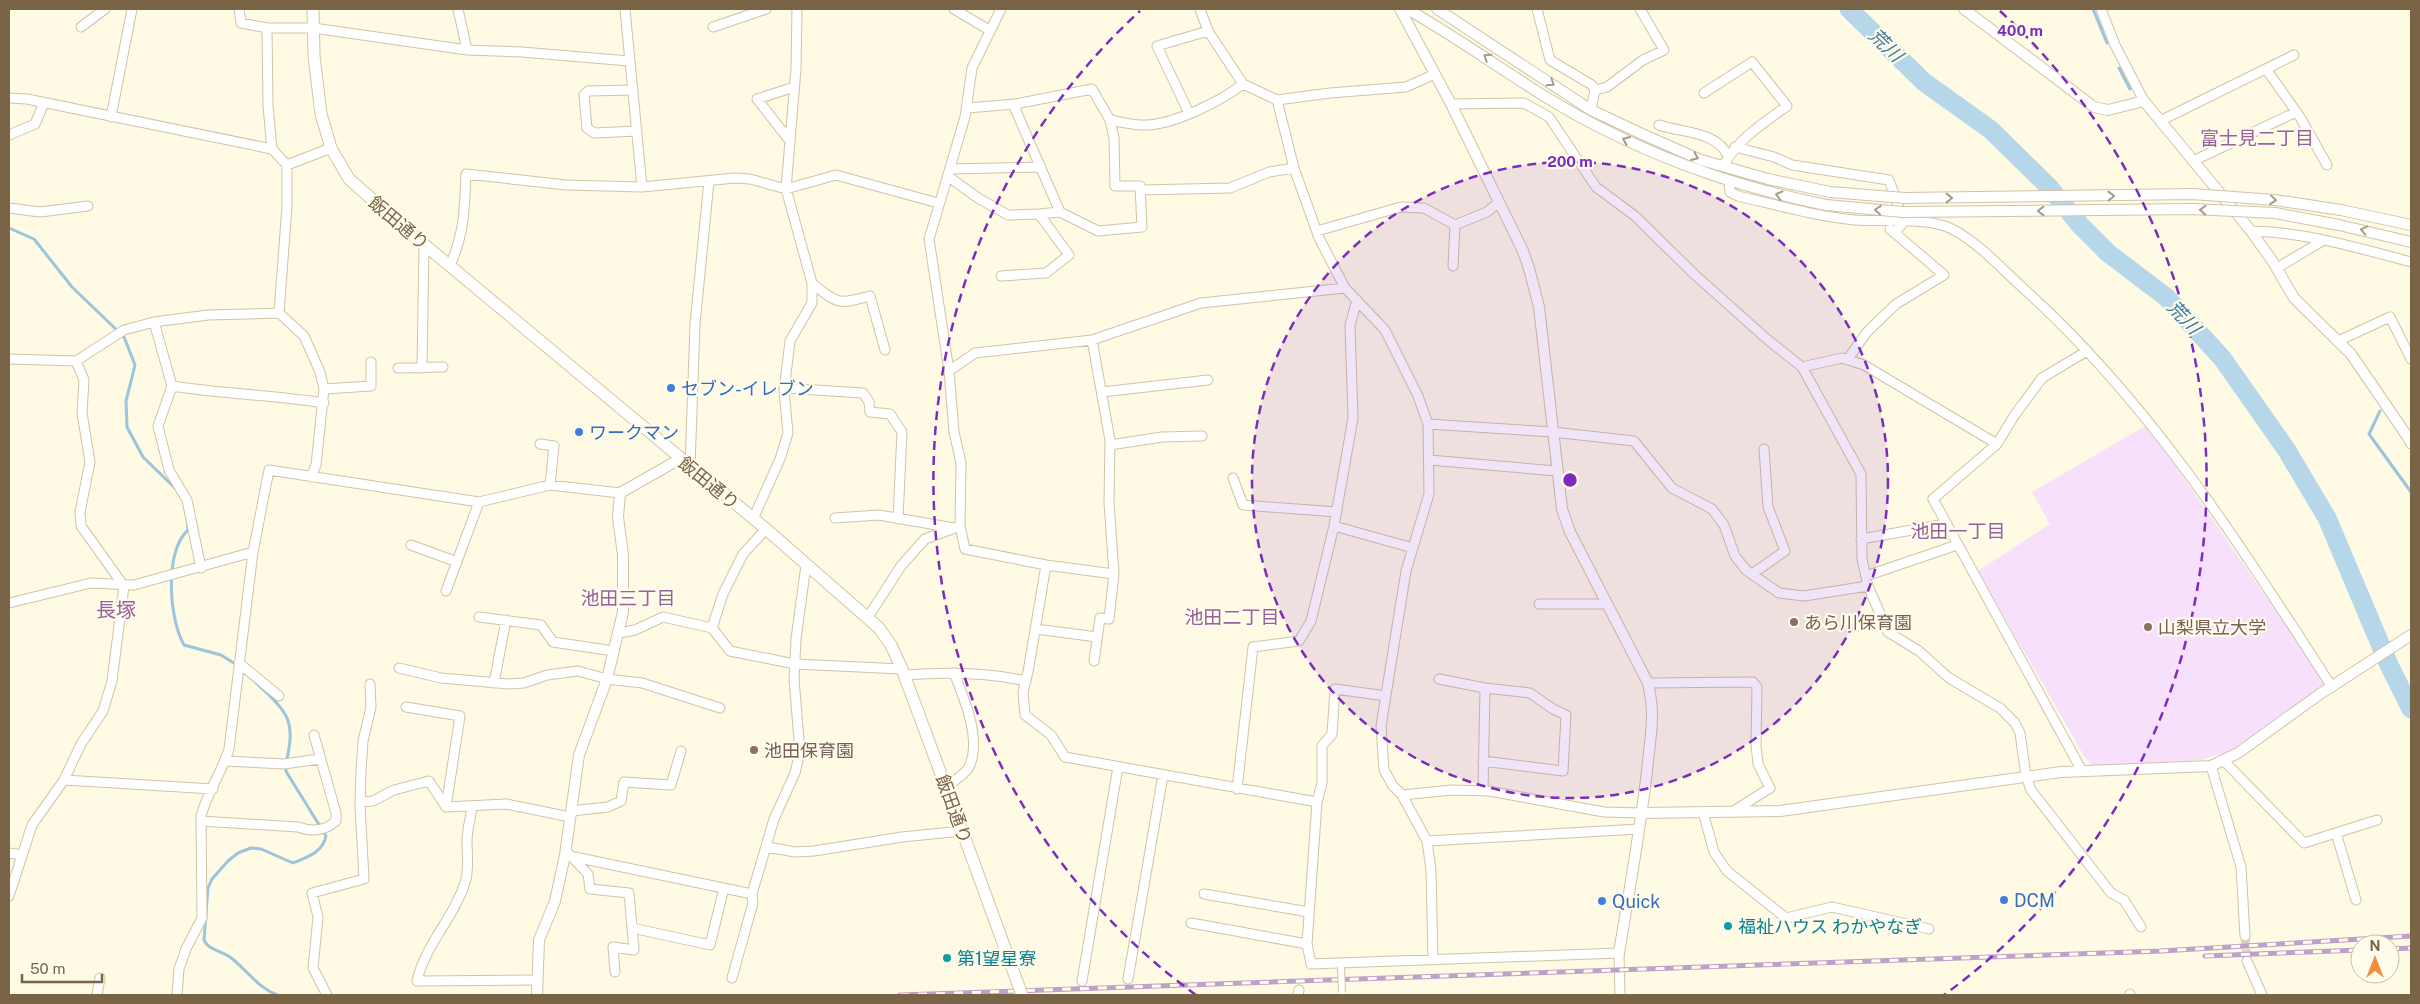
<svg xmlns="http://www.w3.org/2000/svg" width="2420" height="1004" viewBox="0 0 2420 1004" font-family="'Public Sans','Noto Sans JP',sans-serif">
<rect width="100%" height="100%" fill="#fefae3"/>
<!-- education -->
<path fill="#f7e0fb" d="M2147,425L2326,683L2233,750L2201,760L2092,766L2084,756L1978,571L2050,524L2032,492Z"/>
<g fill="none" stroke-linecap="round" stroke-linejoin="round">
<!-- stream -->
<path stroke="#9bc4dd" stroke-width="3" d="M2093,9L2107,43
M2119,68L2130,89
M9,228L34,239L72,287L124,337L135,365L126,401L127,427L143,457L176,489
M2380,411L2369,434L2411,492
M187,518L188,530C164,551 169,619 184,645L221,655L237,665
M256,683C291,715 296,721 285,768L287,773L326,836C323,852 308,857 293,863L261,849L251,848L238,853L228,861L212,879L208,888L204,940C208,950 222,951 230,957C247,970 257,987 277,995"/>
<!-- river -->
<path stroke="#b6d7ea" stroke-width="19" d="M1849,9L1924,82L1991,130L2049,187L2080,225L2108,253L2166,297L2222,358L2286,449L2327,518L2389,665L2411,709"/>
<!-- minor-tunnel -->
<path stroke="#ddd4bc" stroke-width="9" stroke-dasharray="9 4.5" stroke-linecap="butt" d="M2245,936L2247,961"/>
<!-- minor casing -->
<g stroke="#d1c3a8" stroke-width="11">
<path id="minor" d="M239,9L241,23L267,28L268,106L272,149
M458,9L467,50
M625,9L642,187
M954,9L989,30
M1200,9L1208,31L1243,84L1277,100L1294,168L1319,238L1345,288L1385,330L1418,396L1428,424L1429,494L1406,571L1381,726L1384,770L1393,786L1402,795L1427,841L1431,870L1433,960
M1537,9L1550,60L1592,85L1595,90L1591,110
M2101,9L2115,45L2144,101
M81,27L105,9
M713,27L766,9
M267,28H313L467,50L522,52L629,61
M2266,69L2300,117L2327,165
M633,90L588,91L584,95L587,128L594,133L637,131
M1595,90L1607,87L1643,60L1664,50L1640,9
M1704,93L1752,62L1787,106C1762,124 1738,139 1723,166
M9,98L27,99L272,149L287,165V206L279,313
M1277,100L1330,93L1406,87L1435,74
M1013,104L1060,212L1098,231L1142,227L1140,186H1115L1114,138L1110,120
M1451,104L1524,103L1549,117L1596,187L1635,216L1694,274L1768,340L1802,367L1861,474L1862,559L1868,586L1888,632L1919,651L1949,678L2000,708L2015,723L2020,733L2026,776L2031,790L2111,893L2124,900L2141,927
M967,108L1015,104L1092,89L1110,120C1122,122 1136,126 1148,125C1177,123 1221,101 1243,84
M1189,113L1157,46L1208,31
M111,117L132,9
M2160,121L2294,55
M1659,125C1682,133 1717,131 1728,156
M9,135L35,124L44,103
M790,141L757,99L794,87
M1735,147L1774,157L1792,165L1889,180L1904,222L1894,233
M2193,161L2296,112
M287,165L331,148
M951,169L1041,167
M949,177L978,198L1008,215L1039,214
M1729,182L1730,192L1738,196C1777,205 1815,216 1855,220C1883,222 1928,217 1952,229C1979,243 2002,269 2024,289C2151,403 2240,545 2332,687
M1140,190L1230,188L1269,172L1294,168
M9,208L40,212L88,206
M1317,231L1401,207L1424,208L1455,225L1487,212L1498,203
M2251,231C2305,232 2359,248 2411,262
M450,266C465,230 464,212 466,174L566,185L642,187L735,178L750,179L786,189L836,175L938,203
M1453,266L1455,225
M2277,268L2324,240
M1001,276L1046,273L1069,255L1039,214L1060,212
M812,283C838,304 837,305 870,296L885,350
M154,322L172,386L158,426L169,470L187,500L201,568
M2338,341L2390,317L2411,359
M9,359L76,361L124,330L154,322L208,315L279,313L304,336L320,372L324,389L316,465L311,477
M1847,360L1867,332L1896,304L1944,275L1890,229
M1802,367L1842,358L1864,365L1997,444
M398,368L443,367
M422,368L424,244
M949,371L975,353L1092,340L1201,303L1345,288
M172,386C223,394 273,395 324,403
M784,388L863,393L869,402L870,412L890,414L902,432L898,519
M324,389L371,386V362
M1102,392L1208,380
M1428,424L1553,432L1634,441L1672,488L1712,509L1724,525L1735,556L1746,570L1779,593L1804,596L1868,586
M2405,433L2411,444
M540,444L554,446L550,485
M1110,445L1162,437L1202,436
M1429,460L1557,471
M690,468L695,324L709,181
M1233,478L1243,505L1337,512
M835,518L879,515L954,528
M753,519L780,459L788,433L784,391L790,341L812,303V283L786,189L796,69L797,9
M960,526L965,549L1046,565L1028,672L1023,692L1025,715L1051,735L1065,757L1317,802L1307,944L1311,964L1619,953L1620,995
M1334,526L1413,548
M1861,539L1946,524
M411,545L457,562
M1046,565L1114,574L1109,502L1110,440L1092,340
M1752,574L1785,551L1768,507L1764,449
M1866,576L1957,545
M446,591L479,502
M9,603L91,583L134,585L253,552
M1539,604H1607
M479,617L541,625L553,642L614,651
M868,617L901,566L925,539L960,526L961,463L954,432L949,371L929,239L965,117L972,68L1001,9
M712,628L723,594L743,554L766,529
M1036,629L1097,637
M619,633L635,630L663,617L712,628L730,651L795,664L902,669
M1094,661L1100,618L1109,619L1114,574
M239,663L279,696
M399,668L441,678L509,684L524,683L547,675L578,671L607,679L642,683L720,708
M904,675C945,672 986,672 1026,681
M1439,679L1485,688L1483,791
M494,683L506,620
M1648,683L1753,682L1757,687L1756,745L1758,764L1770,788L1732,812
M406,707L460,716L446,807
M225,761L284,764L320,759
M1483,761L1563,771L1566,715L1553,709L1530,693L1485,688
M2225,762L2304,843L2377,820
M2211,766L2241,867L2245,936
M2082,771L1933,499L1997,444L2014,416L2042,378L2087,351
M64,780L213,789
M946,787C953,781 965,775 969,767C982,740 964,698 954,673
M1237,789L1253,647L1299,641L1311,621L1334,526L1353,418L1350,325L1357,300
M1402,795L1452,790L1489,791L1604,812L1642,813
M360,802L373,801L394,790L429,781L446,807L506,804L570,817
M1317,802L1322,783V746L1332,734L1335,689L1386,696
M472,806C471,817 467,829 467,841C467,854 469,866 466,879C456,916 425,944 417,981L537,980
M571,811L608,807L621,801L624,782L671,785L681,751
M1703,812L1714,852L1727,871L1786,918L1832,907L1929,929
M201,821L298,827C312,832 325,831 336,821V813L314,735
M2336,833L2356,900
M1427,841L1639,829
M767,847L795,852L814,851L902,837L962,831
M9,853L22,855
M569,854L588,874L590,889L629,893L634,950L613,947L615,972
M565,855L752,894L774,819L795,773L800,752L794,679L796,639L806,565
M1204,894L1309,912
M9,896L32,825L64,780L81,744L103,711L112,681L124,586L81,526L80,512L90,462L82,413L84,380L76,361
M1191,923L1307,944
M632,928L710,945L724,888
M2247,961L2262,995
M732,978L753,903L752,894
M1128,979L1163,775
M1082,981L1118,767
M2130,994V995
M97,995L100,978
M177,995L179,969L186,949L202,918L201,816C207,793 222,772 229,749L253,552L269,470L479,502L550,485L620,493
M327,995L313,968L318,917L312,893L364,879L360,806L361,771L363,741L371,707L370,684
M1298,995L1299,990"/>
</g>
<!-- tertiary casing -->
<g stroke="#d1c3a8" stroke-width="12">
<path id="tertiary" d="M1400,9L1451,104L1523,251L1530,272L1539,307L1562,509L1570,532L1648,683C1656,718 1650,736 1647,771C1640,832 1629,892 1619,953
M1407,9C1473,46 1533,94 1601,128C1676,166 1744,188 1826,205
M1437,9L1591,110L1642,134L1701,160L1768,179L1830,192
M1964,9L2094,107L2108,110L2144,101L2251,231L2273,262L2294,298L2351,354L2405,433
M1642,813L1780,811L2061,772L2211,766L2238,753L2320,694L2411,635
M537,995L539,940L555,901L565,855L579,755L607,679L623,612V555L618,517L620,493L680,459"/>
</g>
<!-- secondary casing -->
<g stroke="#d4c5a5" stroke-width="13">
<path id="secondary" d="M313,9L314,56L321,114L331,148L349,179L408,231L766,529L879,628L891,645L902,669L974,863"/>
</g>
<!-- minor -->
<use href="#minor" stroke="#fff" stroke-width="9"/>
<!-- tertiary -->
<use href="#tertiary" stroke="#fff" stroke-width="10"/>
<!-- secondary -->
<use href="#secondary" stroke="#fff" stroke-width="11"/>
<!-- rail casing -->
<g stroke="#bfa0c9" stroke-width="5">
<path id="rail" d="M2390,949L2411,948
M2205,956L2360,950
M900,995L2161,951L2411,936"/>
</g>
<!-- rail -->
<use href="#rail" stroke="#fffcec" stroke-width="3" stroke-dasharray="9" stroke-linecap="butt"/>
<!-- pedestrian-bridge casing -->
<g stroke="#d1c3a8" stroke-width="8" stroke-linecap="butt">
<path id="pedestrian-bridge" d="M1341,968L1342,992"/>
</g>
<!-- tertiary-bridge casing -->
<g stroke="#d1c3a8" stroke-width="12" stroke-linecap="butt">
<path id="tertiary-bridge" d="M1830,192L1904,198L2192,194L2275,200L2341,210L2411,225
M1826,205L1903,212L2193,209L2275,213L2339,225L2411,242"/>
</g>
<!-- secondary-bridge casing -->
<g stroke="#d4c5a5" stroke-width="13" stroke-linecap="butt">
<path id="secondary-bridge" d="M974,863L1022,995"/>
</g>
<!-- pedestrian-bridge -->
<use href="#pedestrian-bridge" stroke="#fff" stroke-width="6"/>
<!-- tertiary-bridge -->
<use href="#tertiary-bridge" stroke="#fff" stroke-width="10"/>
<!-- secondary-bridge -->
<use href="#secondary-bridge" stroke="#fff" stroke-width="11"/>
</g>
<!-- one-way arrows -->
<defs><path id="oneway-chevron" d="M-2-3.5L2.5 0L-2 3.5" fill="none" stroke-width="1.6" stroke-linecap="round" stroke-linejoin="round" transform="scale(1.25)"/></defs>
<g stroke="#a89a87">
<use href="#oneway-chevron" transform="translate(1487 57) rotate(-147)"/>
<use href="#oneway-chevron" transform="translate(1551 83) rotate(34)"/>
<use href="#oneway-chevron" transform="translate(1626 140) rotate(-155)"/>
<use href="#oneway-chevron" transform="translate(1695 157) rotate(23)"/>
<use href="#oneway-chevron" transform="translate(1779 195) rotate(-166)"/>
<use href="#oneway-chevron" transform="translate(2111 196) rotate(-1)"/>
<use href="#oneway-chevron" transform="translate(1949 198)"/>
<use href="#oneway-chevron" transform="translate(2273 200) rotate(6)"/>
<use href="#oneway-chevron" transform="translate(1878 210) rotate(-175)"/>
<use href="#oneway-chevron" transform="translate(2203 210) rotate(-177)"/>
<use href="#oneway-chevron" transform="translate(2041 211) rotate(179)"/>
<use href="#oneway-chevron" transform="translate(2364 230) rotate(-167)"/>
</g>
<!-- distance rings -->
<circle cx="1570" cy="480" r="318" fill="#7b2cbf" fill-opacity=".12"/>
<g fill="none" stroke="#7b2cbf" stroke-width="2.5" stroke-dasharray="9 6">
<circle cx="1570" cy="480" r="318"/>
<path d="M1196 995A636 636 0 0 1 1140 11M2000 11A636 636 0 0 1 1944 995"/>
</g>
<!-- markers -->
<g fill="#3f7fe0" stroke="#fffcec" stroke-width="2">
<circle cx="671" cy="388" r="5"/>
<circle cx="579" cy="432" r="5"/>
<circle cx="2004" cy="900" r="5"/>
<circle cx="1602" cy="901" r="5"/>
</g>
<g fill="#8d6e63" stroke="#fffcec" stroke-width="2">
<circle cx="1794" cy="622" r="5"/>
<circle cx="2148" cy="627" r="5"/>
<circle cx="754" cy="750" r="5"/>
</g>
<g fill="#0f9aa8" stroke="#fffcec" stroke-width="2">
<circle cx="1728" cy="926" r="5"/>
<circle cx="947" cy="958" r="5"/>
</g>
<g text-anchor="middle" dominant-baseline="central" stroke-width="4.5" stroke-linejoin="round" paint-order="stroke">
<!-- street labels -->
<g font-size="18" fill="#796446" stroke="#fffcec">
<text transform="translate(399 223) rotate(40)">飯田通り</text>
<text transform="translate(709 483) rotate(39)">飯田通り</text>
<text transform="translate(954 809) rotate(70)">飯田通り</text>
</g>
<!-- shop labels -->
<g font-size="18" fill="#366cbe" stroke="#fffcec" text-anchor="start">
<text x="681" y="388">セブン-イレブン</text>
<text x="589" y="432">ワークマン</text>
<text x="2014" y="900">DCM</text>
<text x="1612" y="901">Quick</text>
</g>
<!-- education labels -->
<g font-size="18" fill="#785e54" stroke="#fffcec" text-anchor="start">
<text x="1804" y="622">あら川保育園</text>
<text x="2158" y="627">山梨県立大学</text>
<text x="764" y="750">池田保育園</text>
</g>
<!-- culture labels -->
<g font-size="18" fill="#0d838f" stroke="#fffcec" text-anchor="start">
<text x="1738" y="926">福祉ハウス わかやなぎ</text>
<text x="957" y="958">第1望星寮</text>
</g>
<!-- water labels -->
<g font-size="19" font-style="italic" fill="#427a9e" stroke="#fffcec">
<text transform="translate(1886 45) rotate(44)">荒川</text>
<text transform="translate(2184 317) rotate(47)">荒川</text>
</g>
<!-- neighbourhood labels -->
<g font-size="19" fill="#97619d" stroke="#fffcec">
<text x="2257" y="138">富士見二丁目</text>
<text x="1958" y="531">池田一丁目</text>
<text x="628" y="598">池田三丁目</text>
<text x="1232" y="617">池田二丁目</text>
</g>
<!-- quarter labels -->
<g font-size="20" fill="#97619d" stroke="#fffcec">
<text x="116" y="610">長塚</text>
</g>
</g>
<circle cx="1570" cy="480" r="8" fill="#7b2cbf" stroke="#fffcec" stroke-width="2.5"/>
<g font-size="15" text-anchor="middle" font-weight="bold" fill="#7b2cbf" stroke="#fffcec" stroke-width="4.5" stroke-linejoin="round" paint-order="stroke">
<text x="2020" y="36">400 m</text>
<text x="1570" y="167">200 m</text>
</g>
<!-- border -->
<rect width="2420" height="1004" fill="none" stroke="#796446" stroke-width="20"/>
<!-- north arrow -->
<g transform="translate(2375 959)"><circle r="24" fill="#fffcec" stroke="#c9bfaa"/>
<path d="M0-4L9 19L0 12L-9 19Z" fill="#f48e3d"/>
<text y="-8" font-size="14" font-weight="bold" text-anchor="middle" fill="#796446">N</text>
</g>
<!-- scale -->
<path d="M22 974v8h80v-8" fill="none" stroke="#796446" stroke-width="2.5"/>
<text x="30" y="974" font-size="15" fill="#796446" stroke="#fffcec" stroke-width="4" paint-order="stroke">50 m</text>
</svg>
